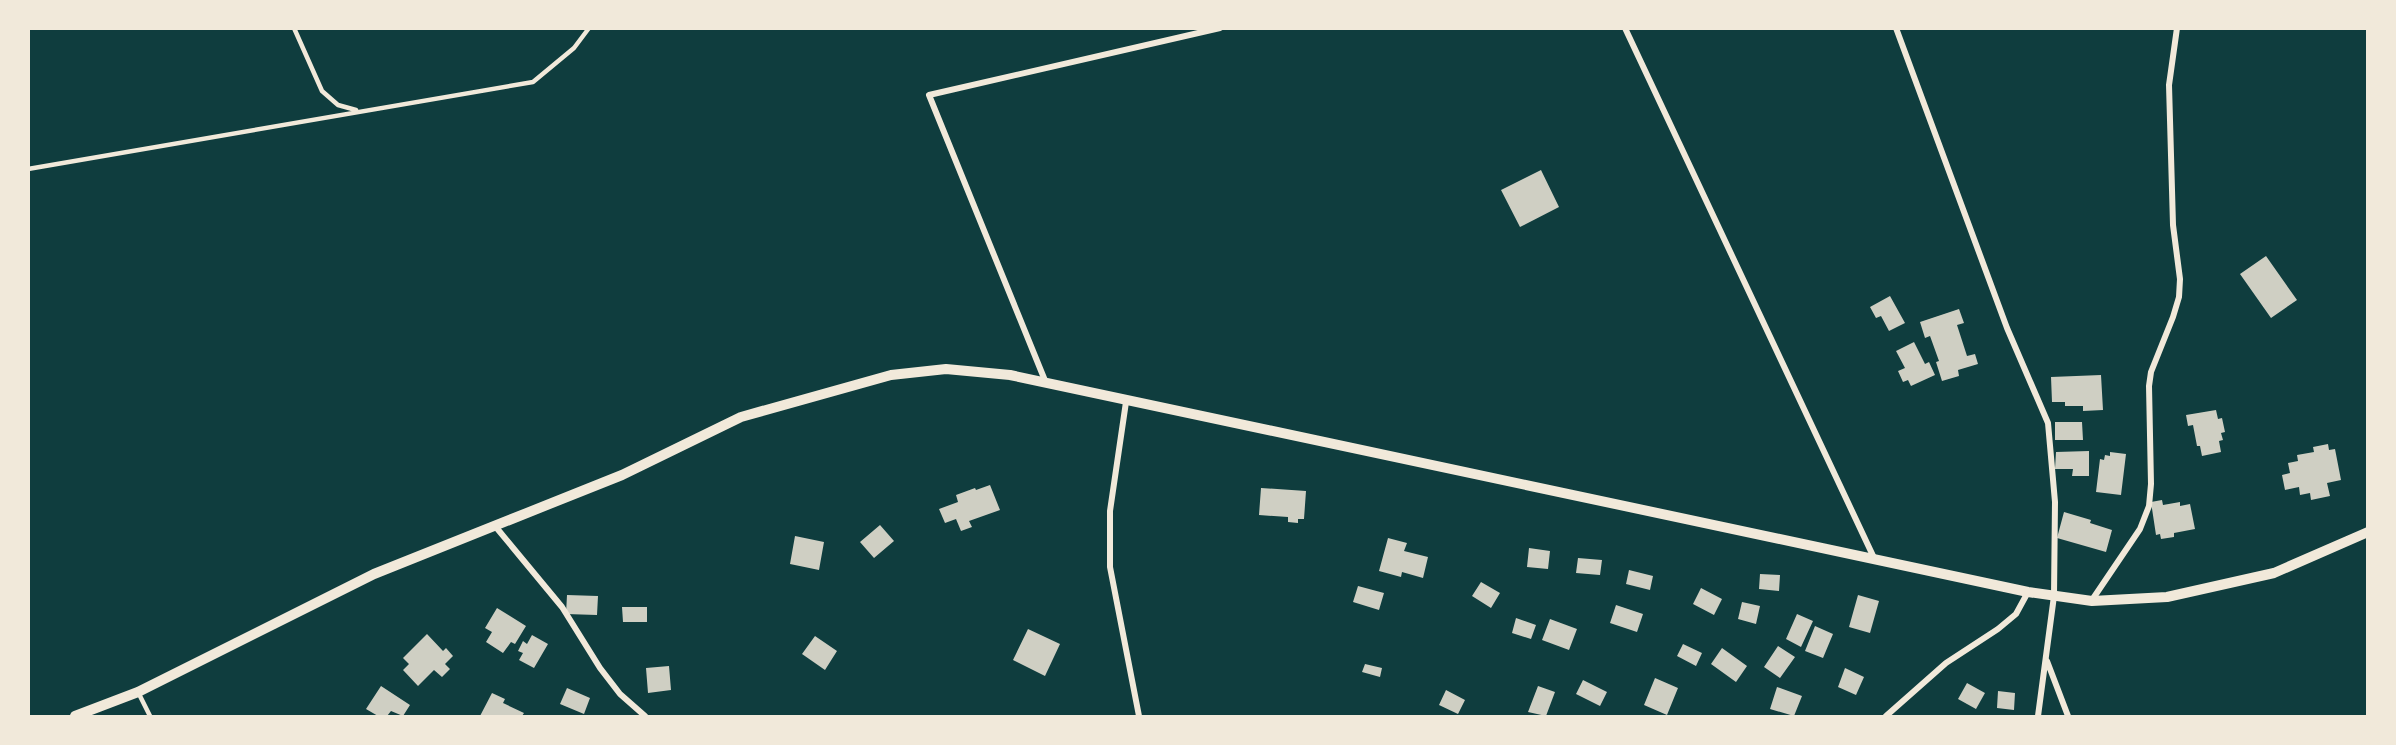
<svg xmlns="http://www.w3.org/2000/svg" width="2396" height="745" viewBox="0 0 2396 745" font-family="'PT Serif',serif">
<rect width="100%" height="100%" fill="#0f3d3e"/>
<!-- building -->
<path fill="#cfcfc3" d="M1541,170L1559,207L1520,227L1501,190Z
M2266,256L2297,300L2271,318L2240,274Z
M1890,296L1905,323L1889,331L1881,316L1876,318L1870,307Z
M1959,309L1964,323L1957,325L1967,356L1975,354L1978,364L1958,370L1959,376L1942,381L1936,362L1939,361L1930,336L1925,338L1920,322Z
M1914,342L1925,364L1929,362L1935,375L1911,386L1908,380L1903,382L1898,371L1905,368L1896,351Z
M2101,375L2103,410L2083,411V406H2065V402H2052L2051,377Z
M2216,410L2218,419L2222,418L2225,432L2221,433L2223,440L2219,441L2221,452L2202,456L2200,446H2197L2193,425L2188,426L2186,415Z
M2055,422H2082L2083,440H2055Z
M2328,444L2329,450L2335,449L2341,480L2327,483L2330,496L2311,500L2310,493L2300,495L2299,487L2285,490L2282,475L2290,473L2288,463L2298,461L2297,455L2314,452L2313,447Z
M2089,451V476H2072L2073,469H2055L2056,452Z
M2110,452L2126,454L2121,495L2096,492L2100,459L2104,460L2105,455L2110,456Z
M990,485L1000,510L969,521L972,527L961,531L956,519L945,523L939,509L958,502L956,495L975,488L976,490Z
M1261,488L1306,491L1304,519H1298V523L1288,522V517L1259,515Z
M2162,500L2163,505L2180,502V506L2190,504L2195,529L2174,533V537L2161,539L2160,534L2156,535L2151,502Z
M2064,512L2091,520L2090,523L2112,530L2106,552L2057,538Z
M880,525L894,541L874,558L860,542Z
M795,536L824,542L819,570L790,564Z
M1388,538L1407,543L1404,551L1428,557L1423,578L1402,572L1401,577L1379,571Z
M1529,548L1550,551L1548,569L1527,567Z
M1578,558L1602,560L1600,575L1576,573Z
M1629,570L1653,576L1650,590L1626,584Z
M1760,574L1780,575L1779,591L1759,589Z
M1481,582L1500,593L1491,608L1472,596Z
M1358,586L1384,593L1379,610L1353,602Z
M1701,588L1722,599L1714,615L1693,604Z
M567,595L598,596L597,615L566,614Z
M1858,595L1879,601L1870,633L1849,627Z
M1742,602L1760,606L1756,624L1738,619Z
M1616,605L1643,614L1637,632L1610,623Z
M622,607H647V622H623Z
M497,608L526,626L515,644L511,642L503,653L486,642L492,632L485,628Z
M1797,614L1813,621L1801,647L1786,639Z
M1516,618L1536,625L1531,639L1512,633Z
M1550,619L1577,629L1569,650L1542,640Z
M1815,626L1833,634L1823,658L1805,651Z
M1028,629L1060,644L1045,676L1013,660Z
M427,634L443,651L446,648L453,656L445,664L450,669L442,677L434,670L418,686L403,670L409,664L403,658Z
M532,635L548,644L534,668L519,660L523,653L518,651L523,641L527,644Z
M815,636L837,651L825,670L802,654Z
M1683,644L1702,653L1696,666L1677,656Z
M1778,646L1795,657L1780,678L1764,667Z
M1722,648L1747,666L1736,682L1711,664Z
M1365,664L1382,668L1380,677L1362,672Z
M669,666L671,690L648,693L646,668Z
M1845,668L1864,677L1856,695L1838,687Z
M1655,678L1678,688L1667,715L1644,705Z
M1583,680L1607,692L1600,706L1576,694Z
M1967,683L1985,693L1976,709L1958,699Z
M381,686L410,705L403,716L391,711L387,716H378L366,709Z
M1538,686L1555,692L1546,716L1528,712Z
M1777,687L1802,696L1794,716L1770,709Z
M567,688L590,698L584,714L560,704Z
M1446,690L1465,700L1458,714L1439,705Z
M1998,691L2015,693L2014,710L1997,708Z
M492,693L505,699L503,703L524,713L522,716H480Z"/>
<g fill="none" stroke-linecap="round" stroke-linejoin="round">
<!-- service -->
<path stroke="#f1e9da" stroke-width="4.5" d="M294,28L322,91L338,105L356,110
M28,169L533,82L574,48L589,28
M138,692L150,716"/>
<!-- minor -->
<path stroke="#f1e9da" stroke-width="6" d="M1625,28L1875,560
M1896,28L2007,328L2048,423L2055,502L2054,596L2038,716
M1046,383L929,95L1220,28
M1126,402L1110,511V567L1139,716
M495,526L562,607L600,668L620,694L645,716
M2092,600L2140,529L2149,506L2151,484L2149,386L2151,372L2173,317L2179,297L2180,279L2173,225L2169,85L2177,28
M2047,661L2068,716
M1886,716L1946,663L1998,629L2016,614L2028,592"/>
<!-- tertiary -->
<path stroke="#f1e9da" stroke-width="10" d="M75,716L138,692L374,574L622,475L741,417L891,375L946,369L1010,375L2028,592L2092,601L2167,597L2274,573L2368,532"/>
</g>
<!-- border -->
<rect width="2396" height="745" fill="none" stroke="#f1e9da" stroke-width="60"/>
</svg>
